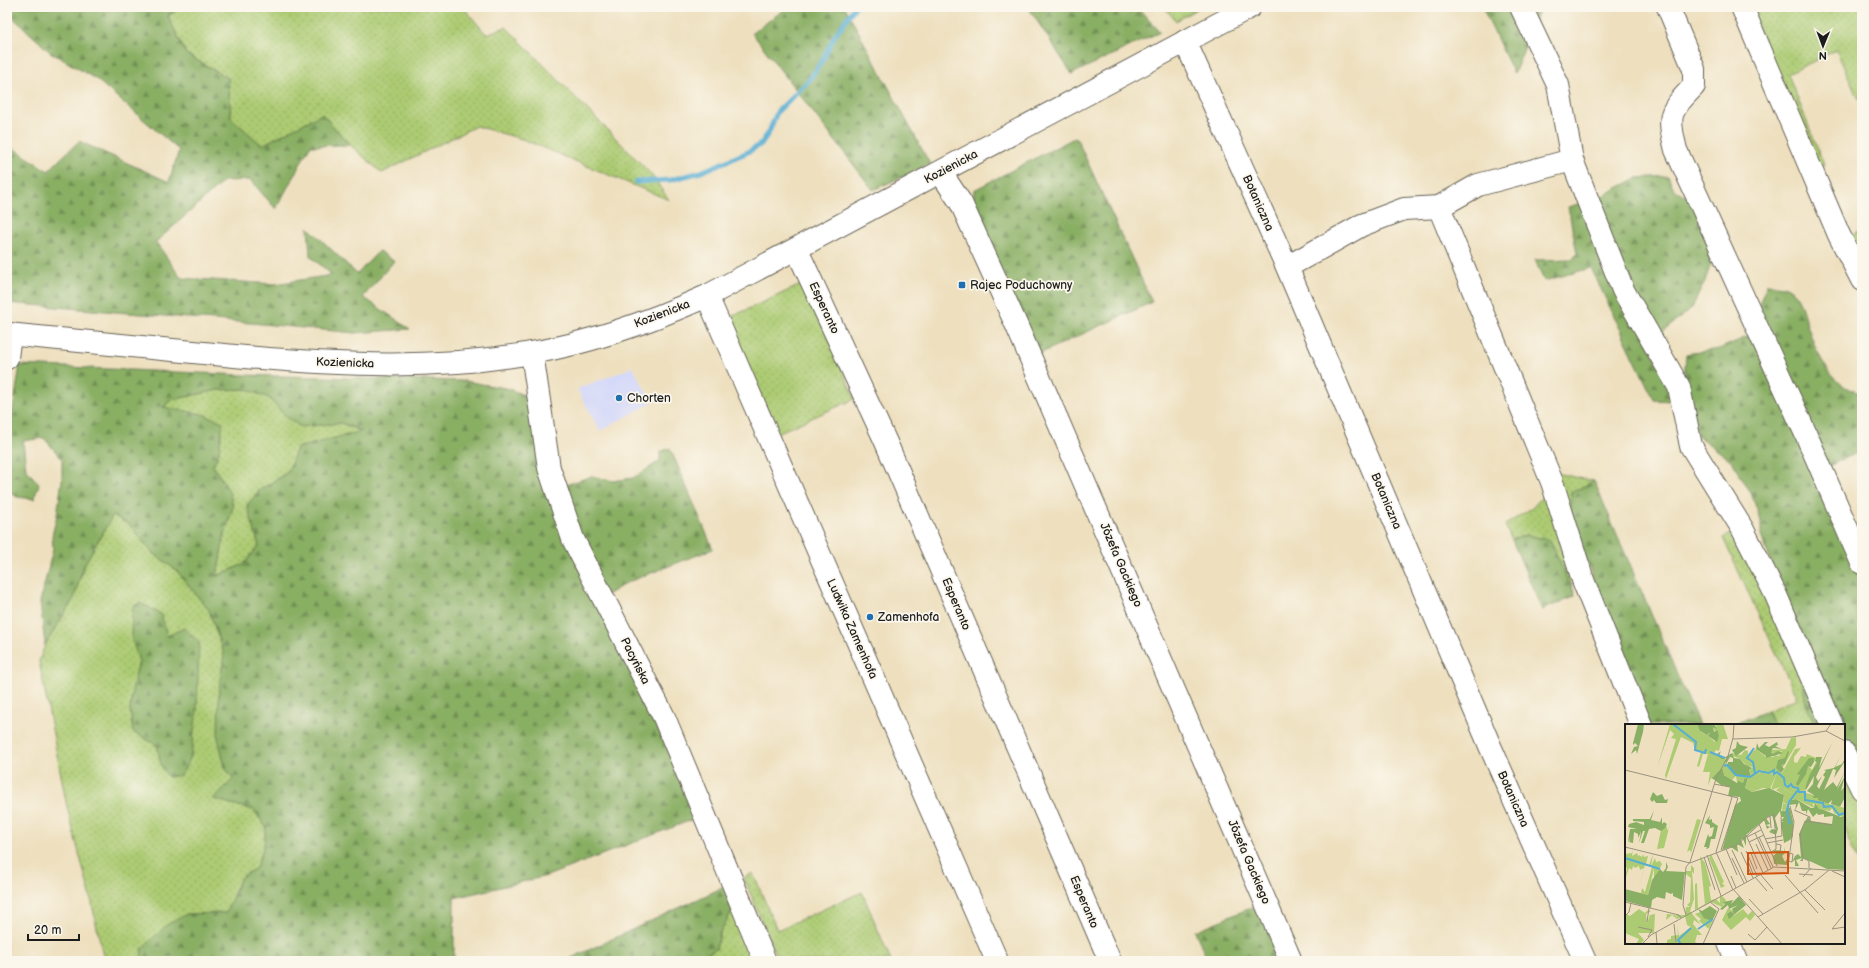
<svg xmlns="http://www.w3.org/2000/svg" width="1869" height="968" viewBox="0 0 1869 968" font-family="'Balsamiq Sans',sans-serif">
<defs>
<pattern id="grass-dots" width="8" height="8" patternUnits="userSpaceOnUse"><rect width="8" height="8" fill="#accb72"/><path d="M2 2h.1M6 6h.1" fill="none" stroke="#93ae62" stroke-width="1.8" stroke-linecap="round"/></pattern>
<pattern id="forest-firs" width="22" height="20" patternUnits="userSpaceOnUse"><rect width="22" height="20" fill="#89af64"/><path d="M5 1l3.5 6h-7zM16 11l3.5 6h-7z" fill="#6f8e52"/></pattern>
</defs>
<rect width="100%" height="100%" fill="#fbf7ec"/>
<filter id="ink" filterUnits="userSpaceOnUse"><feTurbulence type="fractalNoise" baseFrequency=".025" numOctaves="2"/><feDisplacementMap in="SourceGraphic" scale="8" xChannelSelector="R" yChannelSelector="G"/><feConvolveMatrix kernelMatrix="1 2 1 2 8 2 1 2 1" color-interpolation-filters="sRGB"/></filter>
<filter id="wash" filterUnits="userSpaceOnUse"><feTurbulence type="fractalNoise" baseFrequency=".012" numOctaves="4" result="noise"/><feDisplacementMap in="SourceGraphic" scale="16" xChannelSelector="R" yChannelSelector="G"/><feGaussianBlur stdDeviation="0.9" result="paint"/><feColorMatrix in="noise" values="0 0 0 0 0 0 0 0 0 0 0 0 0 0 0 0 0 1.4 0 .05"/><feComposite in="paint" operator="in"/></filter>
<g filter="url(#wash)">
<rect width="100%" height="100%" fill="#eee0bf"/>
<!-- built -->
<path fill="#d4d8f9" d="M633,367L652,403L600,431L577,389Z"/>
<!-- grass -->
<path fill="url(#grass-dots)" stroke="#647447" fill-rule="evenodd" d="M181,7H463L486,34L506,27L651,174L669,200L522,139L476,126L382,173L350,145L322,114L262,146L231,118L228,78L186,54L168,16Z
M1164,7H1200L1176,21Z
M1749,7H1862V106L1836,50L1788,74L1824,165L1817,168Z
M1862,231V269L1847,238Z
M805,283L855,399L775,434L726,319Z
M247,389L269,398L286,417L301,426L341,423L362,432L326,440L297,449L288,472L260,490L247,505L259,545L244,564L217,576L224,536L233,507L229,491L213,466L219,452L202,414L163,408L171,400L218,390Z
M1555,473L1594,481L1571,493L1569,515Z
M1544,495H1550L1555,513L1561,548L1575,596L1550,540L1526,535L1512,540L1505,525L1532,508Z
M113,515L130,525L151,551L177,571L209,610L224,654L219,691L225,767L233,779L213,799L254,810L266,827L264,846L256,868L241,877L226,913L187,914L142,949L141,961H104L91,899L67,807L39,661L45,645L74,598L84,565ZM199,642L197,665L161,765L157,745L133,732C129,704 132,688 139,662Z
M1733,533L1738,534L1803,677L1806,704L1816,725H1773L1767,711L1797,698L1723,538Z
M1844,761L1862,802V872L1844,829Z
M753,873L777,930L862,892L891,961H778L744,878Z
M734,908L758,961H682L700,957L716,949L721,930Z"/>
<!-- forest -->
<path fill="url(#forest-firs)" stroke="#526640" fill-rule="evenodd" d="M7,7H181L168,16L186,54L228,78L231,118L262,145L322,114L350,145L310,146L276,209L250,180L224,181L156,242L181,278L275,284L332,275L310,256L308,227L357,274L379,251L394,261L363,297L410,329L355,333L262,324L7,303V144L48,171L79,141L169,182L179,150L96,79L50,52L7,12Z
M788,7H845L930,164L873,190L752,33Z
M1028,7H1137L1160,32L1072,74Z
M1482,7H1544L1538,14L1514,74Z
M1076,137L1152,302L1037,355L973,203L974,190Z
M1668,176L1674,189L1691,199L1713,257L1705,281L1692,308L1664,331L1647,342L1668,379L1673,401L1654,400L1591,268L1544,281L1535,260L1573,259L1577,253L1568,207L1598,198L1637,178Z
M1767,284C1773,285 1783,285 1788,288C1800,295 1802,310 1806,322C1816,350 1829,388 1862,393V450L1816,472L1862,580V762L1851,747L1844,746V725H1815L1806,704L1790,610L1761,536V521L1751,493L1732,461L1698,436L1684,381L1686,354L1719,349L1749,336L1761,320L1758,307Z
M20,365L244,375L465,381L510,389L534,400L566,485L592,476L613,481L633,478L660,461V452L670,448L713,549L628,582L595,602L631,672L699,817L547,876L454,898V961H141L142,949L165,926L187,914L226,913L241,877L256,868L264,846L266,827L254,810L213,799L233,779L225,767L218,738L219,691L224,654L209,610L177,571L151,551L130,525L113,515L84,565L74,598L45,645L40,602L53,549L52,536L57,515L62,480V459L44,438L23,441L26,469L39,484L34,499L17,497L7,491V448ZM247,389L269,398L286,417L301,427L341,423L362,431L297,448L288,472L260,490L247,505L259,546L244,564L217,576L224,536L233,507L229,491L213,466L219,452L223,422L202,414L163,407L171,400L218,390Z
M1594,481L1699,725H1649L1569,515L1571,493Z
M1526,535L1550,540L1575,596L1542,610L1512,540Z
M140,603L161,614L167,636L184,628L199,642L197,709L191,757L181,775L168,777L161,765L157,745L133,732L130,710L133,685L139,662L131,636L133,606Z
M1767,711L1773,725H1732Z
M728,885L734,908L721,930L716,949C689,963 670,962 641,959L640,961H565Z
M1260,904L1284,961H1208L1195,931Z"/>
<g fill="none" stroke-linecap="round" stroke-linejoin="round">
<!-- stream -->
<path stroke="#57add3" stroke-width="5" d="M636,182L670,180L701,172L748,152L761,144L769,132L777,112L810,79L823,59L835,35L855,7"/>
</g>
</g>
<g filter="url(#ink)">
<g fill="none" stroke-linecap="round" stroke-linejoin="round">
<!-- minor casing -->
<g stroke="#666155" stroke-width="24">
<path id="minor" d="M1521,7L1558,85L1572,160L1623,290L1679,387L1691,446L1742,528L1775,593L1832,725
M1668,7L1694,69V86C1669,112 1667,114 1676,150L1805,432L1862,563
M1742,7L1839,235L1862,280
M1185,41L1287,267L1490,746L1585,961
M941,173L961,203L1016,324L1291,961
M1439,207L1552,482L1583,580L1641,725
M797,250L885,440L1110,961
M1287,267L1362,225L1404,209L1439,207L1478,185L1572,160
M707,296L997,961
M532,353L549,468L573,539L664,717L765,961
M7,358L10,334
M1844,753L1862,789
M1729,943L1736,961"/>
</g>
<!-- major casing -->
<g stroke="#666155" stroke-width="24">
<path id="major" d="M7,334C86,341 166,350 245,357C341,365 436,370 531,353C591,343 651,321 707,296L1250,7"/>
</g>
<!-- minor -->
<use href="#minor" stroke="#fff" stroke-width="22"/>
<!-- major -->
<use href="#major" stroke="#fff" stroke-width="22"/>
</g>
</g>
<!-- markers -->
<g fill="#1f6fb2" stroke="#fbf7ec" stroke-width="1.5">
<rect x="958" y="281" width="8" height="8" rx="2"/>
<circle cx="619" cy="398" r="4"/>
<circle cx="870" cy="617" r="4"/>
</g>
<g text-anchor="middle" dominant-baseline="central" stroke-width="3.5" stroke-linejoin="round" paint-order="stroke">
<!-- street labels -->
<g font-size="12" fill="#1c1c1c" stroke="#fbf7ec">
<text transform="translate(951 167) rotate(-28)">Kozienicka</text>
<text transform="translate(1258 203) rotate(66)">Botaniczna</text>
<text transform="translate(824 308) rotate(65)">Esperanto</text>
<text transform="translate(662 314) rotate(-21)">Kozienicka</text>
<text transform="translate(345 363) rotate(2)">Kozienicka</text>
<text transform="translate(1386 501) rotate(67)">Botaniczna</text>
<text transform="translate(1121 565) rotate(67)">Józefa Gackiego</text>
<text transform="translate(956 604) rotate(67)">Esperanto</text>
<text transform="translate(852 629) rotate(66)">Ludwika Zamenhofa</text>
<text transform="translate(635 661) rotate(63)">Pacyńska</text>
<text transform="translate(1513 799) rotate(66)">Botaniczna</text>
<text transform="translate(1249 862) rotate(67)">Józefa Gackiego</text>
<text transform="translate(1084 902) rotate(67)">Esperanto</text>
</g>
<!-- poi labels -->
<g font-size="12" fill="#1c1c1c" stroke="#fbf7ec" text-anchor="start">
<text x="970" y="285">Rajec Poduchowny</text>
<text x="627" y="398">Chorten</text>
<text x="878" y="617">Zamenhofa</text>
</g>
</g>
<!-- overview -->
<g transform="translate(1625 724)">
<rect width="220" height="220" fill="#eee0bf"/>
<path d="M45,0H72L76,8L82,11L85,8L83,12L90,18L94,12L93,6L90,8L88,3H92L89,0H98L103,15H97L94,27L91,26L89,29L101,35V41L112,51L130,54L136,48L151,51L145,65L138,64L127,68L120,64L123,55H119L118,59L112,58L111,52L107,56L98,50L90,56L88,52V55L86,54L83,62L85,48H78L83,30H78L74,43L72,42L76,28L70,26L68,19L56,13L41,55L40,51L51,15L46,14L49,10L45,6L32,44ZM171,13V21L155,48L157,49L170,25L176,24L169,33V38L172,39L176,32L181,33L182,30L191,34L189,38L187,34L176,46L174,58L183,41L187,46L191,38L193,39L180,64L181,69L189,71L197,78L189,80L181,76L180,67L170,64L167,59L162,62L156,50L148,46L144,49L140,46L130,48L128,43L122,42L115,35L108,32L107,29L116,31L120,26L123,27V31L131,25L141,33H149L148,31L154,32L157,27L148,30L145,26L161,25L166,14ZM155,63L166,69L168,64L173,65L170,72L165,75L163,81L158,78L159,71L151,66ZM48,88L39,124L32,125L36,106L41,101L43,107ZM72,95L76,96L66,129L65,126L62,128ZM8,125L7,132L12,129L14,133V131L17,133L18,130L19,133L23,132L21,140L24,141L28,130L26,142L30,134L31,138L35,137L37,140L29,156V144L23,171L16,169L17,164L20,168L27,143L20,141L13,168L19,144L15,146L14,142L10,144L8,142L7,146L4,144L0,156L2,144L0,142V130L7,129ZM86,130L99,158L97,159L100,162L96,164L84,134ZM75,132L80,139L86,162L84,163L86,176L91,175L95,179V173L97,172L101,176L97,183L86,178L70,186V160L72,159L73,184L80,180ZM66,141L69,144V150L67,147L69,175L65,187L76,201L69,196L68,200L77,211H72L70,218L73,220H42V216L46,215V212L53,211L52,201L54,212L66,203L62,201L60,192L52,195L47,191L41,196L42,190L50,191L52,194L51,191H60L61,183H65L62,181L65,178L66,154L61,150V147H66ZM103,184L111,189L109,190L106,187L102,190L105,193L110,191L118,185L123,191L127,187L130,191L125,197L121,193L106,206L97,196ZM14,185L20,189L23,186L26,187L21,190L22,199L25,191L30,190L29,209H13L19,216L16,220H11L14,215L0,209V189L5,192ZM75,188L79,193L88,197L84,205L74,197L76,195L70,190Z" fill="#accb72"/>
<path d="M13,0H19L18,8L12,30L11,26L6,30L9,23L13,22L10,19L8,21V19ZM72,0H89L92,5L88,3L89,8L93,6L94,12L92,18L83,12L85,8L82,11L75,7ZM112,17L115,21L123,23L111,32L107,26L111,24ZM208,17L191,53L193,57L197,52L192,62L194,65L200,53L198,51L201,47L199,46L209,44L217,30L210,43L217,40L220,34V37L209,54L211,46L208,45L199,66L208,58L212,63L220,47L212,66L220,52L216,67L220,62V73L215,83L206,80L207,76L203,80L193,76V74H188L189,71L182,67L188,60L189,52L181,66L180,64L185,50L192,39L190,37L191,33H197L194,44ZM140,18H143L140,21L144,23L152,18L153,21L150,22L157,25L148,24L146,28L148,30L153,27L158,29L141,34V32L131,25L132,19L134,24ZM96,27L94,32L99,34L107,29L109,34L115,35L119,40L127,44L124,46L126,52L128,49V51L123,53L109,51L102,42L103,38H108V34L105,33L101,40V34L97,35L91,31ZM163,27L164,28L160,40L156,41L159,45L156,49L151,44L153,36L160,34ZM184,34H189V38L186,43L183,42L181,50L173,62L171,60L175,51L172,50ZM97,44L99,51L112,59L113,57L118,59L119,55L123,54L120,64L127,68L144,64L159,71L156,87H160L162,83L165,84L168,97V112L165,116L159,119L156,98H159L156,97L159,93H156L155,87L150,94L153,105L151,111L144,108L147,105L151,106L147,91L141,94L145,100L141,101L145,103L142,105L139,96L121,111V122L118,115L116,116L119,124L112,120L113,128L106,123L97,126L110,81L116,77L115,73L103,72L105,63L96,61L87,54ZM28,68L32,72L37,70L40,76L43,75L42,79H31L29,76L27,78L25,75ZM171,75L186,84H189L190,79L194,84L216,93L220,90V146L202,145L178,134V137H175L177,134L171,136L174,142H163H170V136L167,138L170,132L173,130L176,133L174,110L183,92L186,97L207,100L208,92L199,93V90L193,91L192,89L188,93L183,85L181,91V87H177L174,78L170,87L171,80L164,81L166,76ZM29,86L26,96L35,98L37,93V100L39,98L42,100L40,104L36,107L30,104L24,105L19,119H16L20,107H18L14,119L16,108L13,114V110L9,108L8,119L4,118L6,113L3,118L5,105H12L3,103L4,100L11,98L19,101V98L8,97V95H25ZM85,91L84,96L87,95V98L93,102L90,115H86L84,124L81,125L82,123H79L83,110L84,113L87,112L89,103L85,104V101L80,99ZM159,123L160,129L157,132L160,138L162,135L163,141L149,140L148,132L153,128L147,129L150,126L159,127ZM41,138L43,143L41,147L60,148L57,176L48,172V169L46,170L41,168L40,175L32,173L27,176L26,184L0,177V165L23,171L27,156L35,145L38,148L41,144ZM114,172L121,181L104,195L102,190L106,187L109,190L107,185L113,181L104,185L103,181L97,186L95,185L100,180L98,178L108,176L106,180ZM85,182L92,187L87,197L79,194L73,185L77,187Z" fill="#89af64"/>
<path d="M128,43L131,48H137L139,45L144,49L149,46L157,50L162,62L167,59L171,64L172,63L179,67L181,76L187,77L189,84L171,75L165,76L164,83L157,88L158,79L163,81L165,75L170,72L173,65L168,64L166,69L155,63L146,66L151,51L140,48L137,50L135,48L132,55L123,53H126L128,51V49L126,52L124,46ZM190,78H197L220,84V90L218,93L209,89L207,84L205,87L194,85ZM13,188L19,190V196L9,203L0,204V197Z" fill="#accb72"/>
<path fill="none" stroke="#57add3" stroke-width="2" d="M48,0L71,18L70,26L80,29L81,25M129,24L122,34L128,38L130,49M85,28L100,34M99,42L102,41L111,51L125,53L134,47L144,49L149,46V50L152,48L159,54L160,61L163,63L166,60L168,63L173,64L174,68H180V76L198,79L199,83L207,82L214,91L219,89L220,91M165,100L162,87L164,78L173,66M0,134L35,145M73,205L88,195M56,220L53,216L66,204"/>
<path fill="none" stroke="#9a927e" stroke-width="1" d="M201,7L220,17M108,15L167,13L201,7L206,0M0,46L113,74L96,126M89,60L105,63M107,73L91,128L108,166M169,86L185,93V97M145,92L146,104M134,100L152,142M130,109L146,144M121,111L138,149M122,113L136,106M134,113L148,143M140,115L157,112L156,93M124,118L139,111M142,119L158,116M131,120L143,146M151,120L156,121L155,128M0,123L65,139M101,125L112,151M107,126L122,158M121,127L132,152M116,128L128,154M126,129L132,145M82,131L96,172M79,133L90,166M107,134L119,159M123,137L128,150M163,137L167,138L168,130L164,129M65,139L112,121L140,95L149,90L151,119V125L146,128M163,142L169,98L165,82M184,144V137L178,134L175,110L180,97L207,101M207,147L220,153M135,150L148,165M174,150L188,151M160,151L193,189M106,152L111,164M130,153L142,167M178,153L186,144M108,165L157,220M180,166L200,186M124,175L138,190M0,178L54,191L56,194M61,191L58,181L61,143L65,138L91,55L103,32L108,14L109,0M0,192L4,188L6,179M133,193L181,165L204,146M22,198L24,184M49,200L51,218M13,203L27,206L23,213M207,205L220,189M207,205L220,203M31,208L32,220M123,210L130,216L142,203M17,220L26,211L149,143L220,147M78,220L94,185L85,178"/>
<path fill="#d4530e" fill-opacity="0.15" stroke="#d4530e" stroke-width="2" d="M163,128V149L123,150V129Z"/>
<rect width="220" height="220" fill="none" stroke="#1c1c1c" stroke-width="2"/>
</g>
<!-- margin -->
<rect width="1869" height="968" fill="none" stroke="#fbf7ec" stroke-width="24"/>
<!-- north arrow -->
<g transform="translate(1823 46) rotate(181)" stroke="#fbf7ec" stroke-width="3" paint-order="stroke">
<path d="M0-3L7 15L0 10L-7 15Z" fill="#1c1c1c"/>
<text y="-6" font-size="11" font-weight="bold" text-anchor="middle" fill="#1c1c1c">N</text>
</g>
<!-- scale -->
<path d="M28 934v6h51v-6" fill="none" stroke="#1c1c1c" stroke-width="2"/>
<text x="34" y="934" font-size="12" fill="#1c1c1c" stroke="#fbf7ec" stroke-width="3" paint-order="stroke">20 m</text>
</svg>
